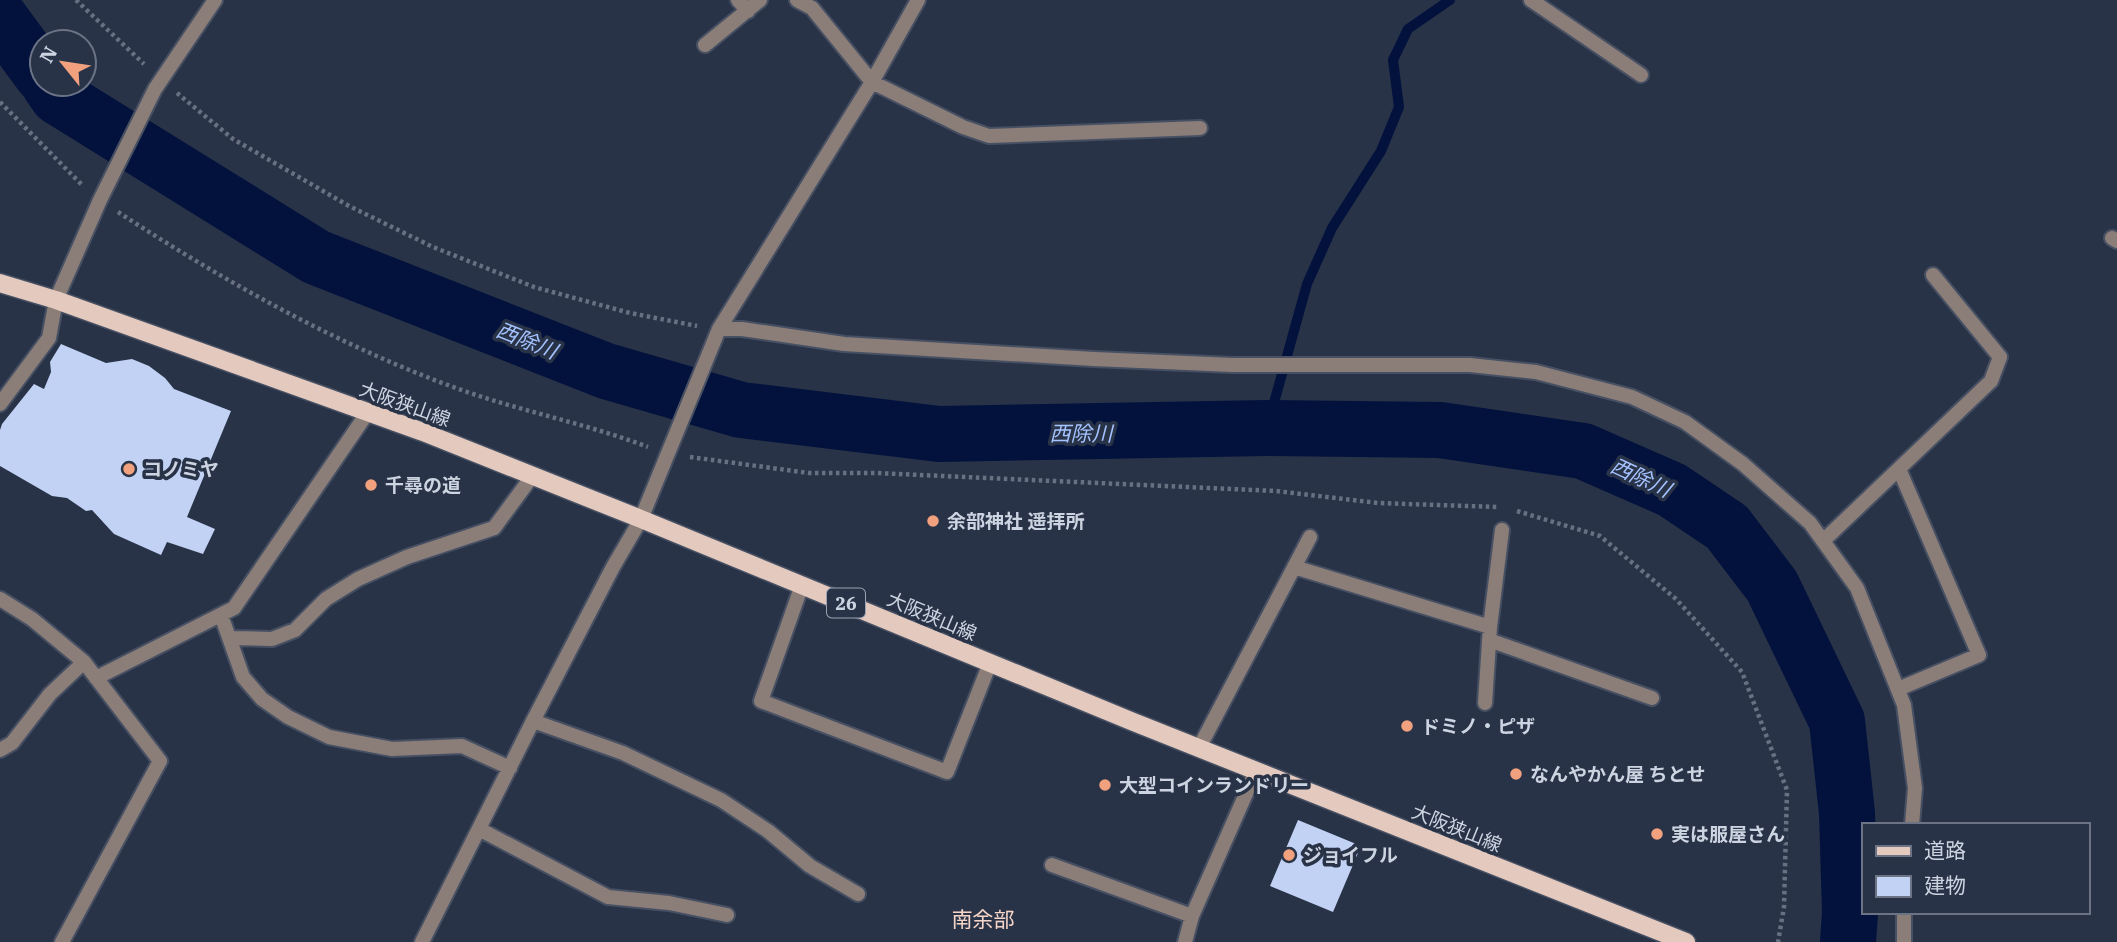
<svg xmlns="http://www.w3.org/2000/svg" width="2117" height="942" viewBox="0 0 2117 942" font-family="'IBM Plex Serif','Noto Sans JP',serif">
<rect width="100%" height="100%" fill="#293347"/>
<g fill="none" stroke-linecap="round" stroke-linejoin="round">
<!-- stream -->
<path stroke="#03123d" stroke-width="10" d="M1267,428L1307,284L1332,228L1381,151L1399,107L1393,60L1408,29L1450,0"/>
<!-- river -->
<path stroke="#03123d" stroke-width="56" d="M0,18L42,75
M49,84L58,97L316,257L606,371L741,410L939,434L1267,428L1440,430L1583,451L1672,490L1727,527L1772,586L1837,721L1847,813L1850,913L1848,942"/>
</g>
<!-- building -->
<path fill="#c1d2f4" d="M61,344L106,363L132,359L149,366L165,378L174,389L231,411L187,517L215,529L203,554L167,542L161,555L114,534L92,510L86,511L67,498L52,496L0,466V430L2,424L34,384L44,389L51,372L50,362Z
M1298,820L1361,846L1333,912L1270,886Z"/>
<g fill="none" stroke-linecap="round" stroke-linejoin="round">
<!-- street casing -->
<g stroke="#475063" stroke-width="18">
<path id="street" d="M738,0L748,11
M797,0L812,8L872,82L963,127L989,136L1200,128
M1531,0L1641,75
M705,45L760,0
M2112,238L2117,241
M719,329H742L844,344L1094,359L1233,365H1470L1536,372L1632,397L1685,422L1743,464L1810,523L1857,588L1904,705L1915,788L1912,825
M0,404L49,338L56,300L100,200L155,89L215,0
M1823,541L1991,381L2000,357L1933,275
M1294,567L1490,627
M802,585L761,701L947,772L990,663
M0,599L32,619L84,662L160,761L62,942
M221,615L243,677L262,699L288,717L329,737L392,749L462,746L510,768
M230,638L272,639L295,630L326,599L358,579L407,557L494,528L533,475
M1489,640L1652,698
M96,678L234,608L368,412
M1898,689L1979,655L1899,469
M1485,703L1490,627L1502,530
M533,721L623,753L721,800L768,831L810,866L858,894
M1199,748L1310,537
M0,750L12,743L50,694L84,662
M479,829L608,897L669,903L727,915
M1052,865L1192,916
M422,942L533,721L613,567L641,519L719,329L872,82L918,0
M1185,942L1192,916L1256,771
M1904,942V912"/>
</g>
<!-- primary casing -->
<g stroke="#475063" stroke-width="21">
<path id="primary" d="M0,283L56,300L423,432L641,519L1131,721L1686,942"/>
</g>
<!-- path -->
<path stroke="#687182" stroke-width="4.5" stroke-dasharray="3.5 3.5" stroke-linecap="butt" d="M76,0L144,64
M177,93L233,139L349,206L433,247L534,287L630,313L697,326
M0,102L83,186
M118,212C224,281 337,345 456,388C519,411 585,423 648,447
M690,457L809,473H876L1276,491L1378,503L1498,507
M1517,511L1600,536L1676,599L1742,672L1787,790L1784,907L1778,942"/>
<!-- street -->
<use href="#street" stroke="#8b7e79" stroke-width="14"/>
<!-- primary -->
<use href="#primary" stroke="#e4c9be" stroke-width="18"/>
</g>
<!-- markers -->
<g fill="#f2a17e" stroke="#293347" stroke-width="2.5">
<circle cx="129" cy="469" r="7"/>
<circle cx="371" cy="485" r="7"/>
<circle cx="933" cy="521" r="7"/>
<circle cx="1407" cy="726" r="7"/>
<circle cx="1516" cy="774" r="7"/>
<circle cx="1105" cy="785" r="7"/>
<circle cx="1657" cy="834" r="7"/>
<circle cx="1289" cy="855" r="7"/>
</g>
<g text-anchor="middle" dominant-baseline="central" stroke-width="7" stroke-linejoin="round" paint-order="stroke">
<!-- shield labels -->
<rect fill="#293347" stroke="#9ca4b3" stroke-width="2" x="827" y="588.5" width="38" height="29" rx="5"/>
<g font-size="18" font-weight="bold" fill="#cdd4e1">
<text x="846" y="603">26</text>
</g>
<!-- street labels -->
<g font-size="19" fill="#cdd4e1" stroke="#293347">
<text transform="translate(405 404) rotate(20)">大阪狭山線</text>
<text transform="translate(932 616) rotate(23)">大阪狭山線</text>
<text transform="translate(1457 828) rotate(22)">大阪狭山線</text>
</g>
<!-- poi labels -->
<g font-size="19" font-weight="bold" fill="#cdd4e1" stroke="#293347" text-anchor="start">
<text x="143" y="469">コノミヤ</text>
<text x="385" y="485">千尋の道</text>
<text x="947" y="521">余部神社 遥拝所</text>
<text x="1421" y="726">ドミノ・ピザ</text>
<text x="1530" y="774">なんやかん屋 ちとせ</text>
<text x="1119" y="785">大型コインランドリー</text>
<text x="1671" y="834">実は服屋さん</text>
<text x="1303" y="855">ジョイフル</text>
</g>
<!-- water labels -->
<g font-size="21" font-style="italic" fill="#a4c2ff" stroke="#293347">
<text transform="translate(527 340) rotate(22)">西除川</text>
<text x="1081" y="433">西除川</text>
<text transform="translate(1641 477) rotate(25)">西除川</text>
</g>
<!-- neighbourhood labels -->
<g font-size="21" fill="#f5d5c8" stroke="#293347">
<text x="983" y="919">南余部</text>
</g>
</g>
<!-- legend -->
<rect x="1862" y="823" width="228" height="91" fill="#293347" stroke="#6b7385" stroke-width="2"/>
<rect x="1876" y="846" width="35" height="10" fill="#e4c9be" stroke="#6b7385" stroke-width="2"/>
<text x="1924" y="858" font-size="21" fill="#cdd4e1">道路</text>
<rect x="1876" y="876" width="35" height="21" fill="#c1d2f4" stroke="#6b7385" stroke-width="2"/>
<text x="1924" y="893" font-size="21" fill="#cdd4e1">建物</text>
<!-- north arrow -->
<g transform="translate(63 63) rotate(300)"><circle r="33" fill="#293347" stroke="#6b7385" stroke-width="2"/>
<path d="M0-5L12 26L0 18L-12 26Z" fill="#f2a17e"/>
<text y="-10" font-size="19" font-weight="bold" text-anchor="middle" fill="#cdd4e1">N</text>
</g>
</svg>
